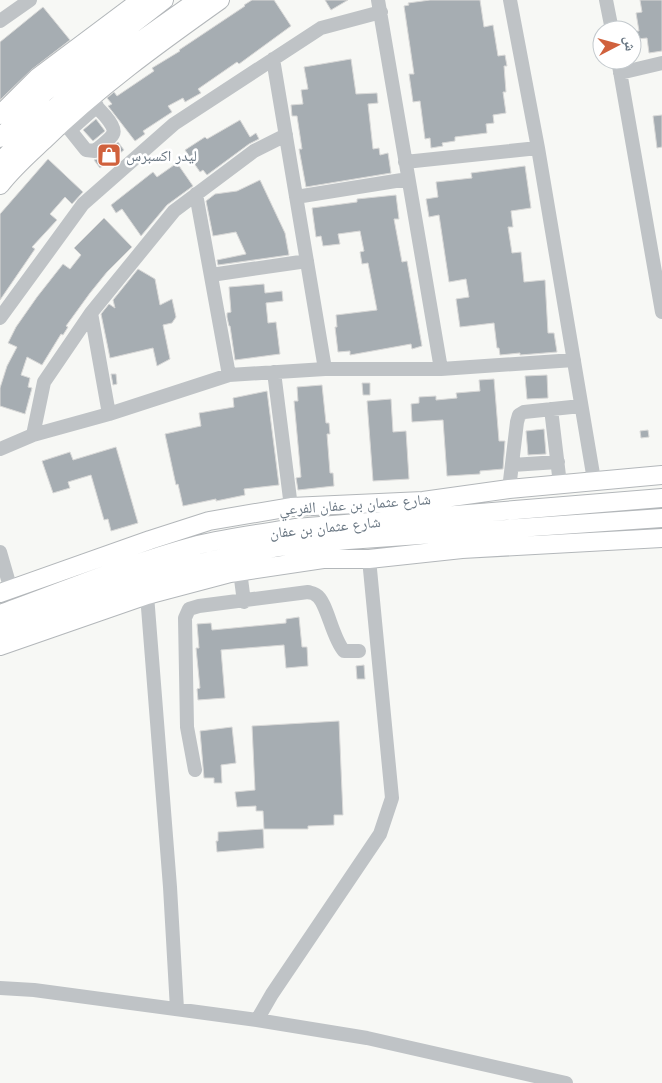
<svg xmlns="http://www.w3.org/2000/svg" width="662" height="1083" viewBox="0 0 662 1083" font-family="Quicksand,'Noto Naskh Arabic',sans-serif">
<rect width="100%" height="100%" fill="#f7f8f5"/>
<!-- building -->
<path fill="#a6adb2" stroke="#d9d9d8" d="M252,0H274L291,26L239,64L237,62L198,89L201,93L185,102L183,98L168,106L172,112L143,131L145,134L135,141L108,106L112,104L107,98L114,92L117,96L154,71L152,68L180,51L179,50L245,6L244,5Z
M325,0H348L331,10Z
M430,0H480L484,27L493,25L498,56L505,55L507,66H504L506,92H503L506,113L493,115L494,123L486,124L487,133L455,137V141L442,143L443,146L431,148L430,138L425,139L420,101L413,102L409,74H414L404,6L409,5L408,3Z
M640,0H662V51L649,53L647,38L637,39L636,31H639L636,13L642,12Z
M43,7L70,40L31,70L0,100V42Z
M351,59L356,94L377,93L378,103L368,104L373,149L379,148L380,155L388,153L391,173L306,187L299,149H302L297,116H292L291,105L303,104L301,90L308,89L304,67Z
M662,115V147L657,148L653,116Z
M96,119L105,131L93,141L83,130Z
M240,120L250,137L256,133L259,139L249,144L207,175L203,170L200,172L185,150L205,137L207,139Z
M118,142L124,150L100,168L94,160L101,158Z
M48,159L83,192L72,204L65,197L50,214L57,220L32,247L35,249L0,300V214Z
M177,163L193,186L167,205L141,236L122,209L116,213L111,205L153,172L157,177Z
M525,166L531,208L511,211L513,227H508L512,253L521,252L524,282L545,280L548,333H554L557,352L520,355V353L500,355L499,348H497L494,323L460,327L456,299L469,297L466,279L449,282L439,215L429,217L426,199L438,197L436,182L472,178L471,173Z
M260,180L285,233L289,255L218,265L217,260L246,254L236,232L213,236L206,201L215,194L237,191Z
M396,195L399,219H394L402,262L407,261L422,346L412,349L411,344L350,355V351L338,352L335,327H337L336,315L377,310L368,263L362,264L360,252L364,251L360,231L338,234L340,244L323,246L321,236L316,237L312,208L357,202V199Z
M104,218L132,247L107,272L90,293L66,326L68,327L63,335L61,334L42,365L27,357L21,375L30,378L28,387L32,388L25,414L0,406V388L7,366L17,347L8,343L16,327L37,297L63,264L70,269L81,255L74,248Z
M138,269L155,279L160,305L172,299L176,317L172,323L163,325L170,359L157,366L153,348L110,358L101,314L109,304L115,308L113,300Z
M264,284L265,293L282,291L283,301L266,303L268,323L276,322L280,354L235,360L230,326H229L227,317V313L231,312L229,287Z
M111,374H116L117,384L113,385Z
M547,375L548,398L527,399L525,376Z
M494,379L499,441H505L503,469L480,471V474L447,476L443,420L412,422L411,404L419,403V397L436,396V400L457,398L456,393L480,391L479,380Z
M362,383H370V395H363Z
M322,385L326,423H329L330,434H327L330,473H333L334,486L298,490L296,478L301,477L294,401H298L297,387Z
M267,391L279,485L244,489L245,495L216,501V499L183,506L178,484L176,485L165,434L201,426L199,413L234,407L233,398Z
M391,399L393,432L406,431L409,479L373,481L367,401Z
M544,429L546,454L528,455L526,431Z
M648,430L649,437L641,438L640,431Z
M116,447L138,523L111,531L108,519L104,520L91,475L68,482L70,488L53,493L42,461L70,452L73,460Z
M299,617L302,647H307L308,666L286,668L284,645L221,650L225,698L198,700L197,689L200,688L196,648H199L197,624L211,623L212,630L286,623V619Z
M364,665L365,679H357L356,666Z
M339,721L343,815H334V825L308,826V829H264L263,811H256V806L237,807L235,792L255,790L252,726Z
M232,727L236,763L221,765L222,783H214V778H204L200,731Z
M263,829L264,848L217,852L216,841H218V832Z"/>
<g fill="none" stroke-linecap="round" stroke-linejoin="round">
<!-- major casing -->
<g stroke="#b3b7ba" stroke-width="20">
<path id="major" d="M0,115L37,78L141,0
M0,138L44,93L164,0
M0,162L52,110L99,70L198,0
M0,185C13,168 28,155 43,141C97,88 158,44 220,0
M0,593L150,540L209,521L291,507L423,501L509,489L662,475
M0,614C66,590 131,563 198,545C230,537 264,533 296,528L662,498
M0,629L160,573L213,560L279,547L348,540L662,518
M0,646L147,595L230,573L323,559H369L462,549L662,538"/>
</g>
<!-- minor -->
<path stroke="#bfc3c6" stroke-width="14" d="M378,0L441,369
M510,0L538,148L594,480
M606,0L612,30
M0,21L30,0
M273,59L325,369
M618,60L662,312
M620,73L662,63
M61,123L70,130L86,150L95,151C100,146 110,140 113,134C118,126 95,105 89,100
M70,130L97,106
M405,162L538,148
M196,194L229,375
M296,197L408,179
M211,275L307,261
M91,313L109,414
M0,318L83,204L174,124L321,28L381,12
M274,372L291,507
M551,409L560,484
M33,435L44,382L91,313L174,211L254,151L286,135
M0,449L33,435L109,414L229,375L325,369H441L574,360
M512,465L558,462
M509,489L517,422L519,415L524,412L581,406
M0,552L11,590
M240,571L244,602
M147,595L170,887L177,1009
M195,770L187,727L185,618L189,609L199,606L308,592C311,593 314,593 316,595C327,601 332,638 344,651H359
M0,988L34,990L257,1020L367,1038L566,1083
M257,1020L272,994L380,834L392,798L369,559"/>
<!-- major -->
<use href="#major" stroke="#fff" stroke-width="18"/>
</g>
<!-- icons -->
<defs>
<g id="shop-square" transform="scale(1.25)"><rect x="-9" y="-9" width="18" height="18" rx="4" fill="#d0613d" stroke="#fff"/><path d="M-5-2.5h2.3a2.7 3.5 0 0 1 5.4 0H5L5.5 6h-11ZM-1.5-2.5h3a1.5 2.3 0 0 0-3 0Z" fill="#fff"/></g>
</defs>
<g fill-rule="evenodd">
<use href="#shop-square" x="109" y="155"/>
</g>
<g text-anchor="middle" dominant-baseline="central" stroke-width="5" stroke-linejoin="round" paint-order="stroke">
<!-- poi labels -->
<g font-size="15" fill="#6a7783" stroke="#fff" text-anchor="start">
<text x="126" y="155">ليدر اكسبرس</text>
</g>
<!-- street labels -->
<g font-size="15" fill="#6a7783" stroke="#fff">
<text transform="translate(355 504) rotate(-4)">شارع عثمان بن عفان الفرعي</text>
<text transform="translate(325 527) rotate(-6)">شارع عثمان بن عفان</text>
</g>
</g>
<!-- north arrow -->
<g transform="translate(617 45) rotate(84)"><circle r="24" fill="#ffffff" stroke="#c3c9cd"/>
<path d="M0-4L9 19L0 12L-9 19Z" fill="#d0613d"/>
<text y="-8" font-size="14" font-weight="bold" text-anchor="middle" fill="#6a7783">ش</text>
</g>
</svg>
